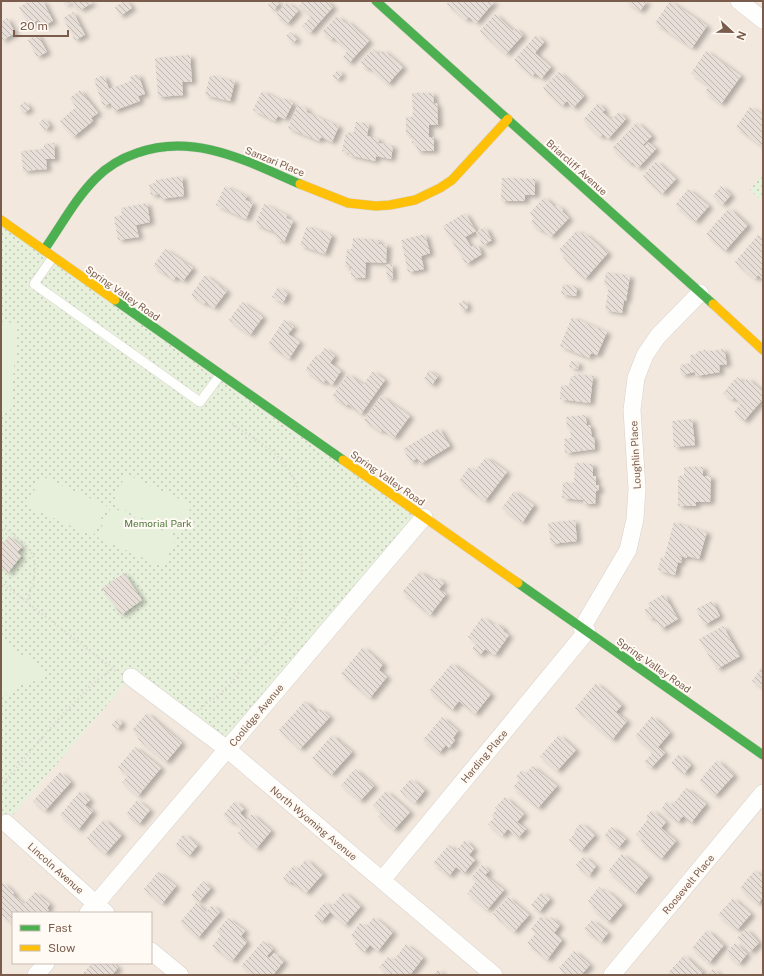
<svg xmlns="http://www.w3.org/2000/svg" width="764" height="976" viewBox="0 0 764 976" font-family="'Public Sans',sans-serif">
<defs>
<pattern id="park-dots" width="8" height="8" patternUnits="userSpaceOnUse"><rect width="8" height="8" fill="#e7f0db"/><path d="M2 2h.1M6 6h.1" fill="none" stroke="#c0c6b4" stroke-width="1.8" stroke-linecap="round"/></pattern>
<pattern id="building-back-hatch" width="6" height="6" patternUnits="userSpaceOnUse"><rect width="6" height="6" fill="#e6ded7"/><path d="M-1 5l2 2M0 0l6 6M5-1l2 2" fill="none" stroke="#bfb7b1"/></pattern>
<filter id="shadow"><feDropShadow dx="4.5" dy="2.5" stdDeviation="2" flood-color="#0004"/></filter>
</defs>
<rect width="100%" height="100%" fill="#f9f5f0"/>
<!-- residential -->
<path fill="#f2e8de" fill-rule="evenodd" d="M1,1H763V975H1V829L131,677L1,220ZM13,913H151V963H13Z"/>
<!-- park -->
<path fill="url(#park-dots)" d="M763,173V202L750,190Z
M1,220L424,517L227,749L131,677L1,829Z"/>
<!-- garden -->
<path fill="#e7f0db" d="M1,322L18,323L10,412L1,411Z
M126,474L192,505L178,535L112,504Z
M41,476L107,506L93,536L27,506Z
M111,507L177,537L163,567L97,537Z
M1,636L19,656L26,655L37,666L43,668V678L24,685L21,682L1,699Z"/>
<!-- building -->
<path fill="url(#building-back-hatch)" filter="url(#shadow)" d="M30,1H43L53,21L41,27L38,20L29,25L19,7Z
M63,1H91L92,3L80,10L77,5L75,7L72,1L65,5Z
M124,1H127L132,8L120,16L115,7Z
M272,1H277L279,3L274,10L268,5Z
M303,1H327L333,7L310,33L302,26L311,16L299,5Z
M449,1H493L494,2L476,23L469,17L466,20L447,4Z
M625,1H647L640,11Z
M670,1L707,26L692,48L655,23Z
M287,2L298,11L287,24L276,15Z
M73,12L85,35L75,40L63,18Z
M495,14L513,31L515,28L523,35L506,54L480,31Z
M337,16L345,23L347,21L369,41L349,63L343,57L348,50L333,37L331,40L322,32Z
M7,18L15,33L1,41V22Z
M290,32L297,39L293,43L286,36Z
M37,34L47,52L37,57L28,40Z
M536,35L544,42L535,53L551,67L541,79L535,73L532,76L514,60Z
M373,49L379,55L383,50L403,67L388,84L369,67L367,69L360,63Z
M706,51L741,76L721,104L705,92L709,86L691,73Z
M190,55L192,82H182L183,95L158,97L155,58Z
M338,70L342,74L337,80L332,76Z
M559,72L584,96L573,108L567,101L562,106L543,88Z
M138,74L145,94L138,96L140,101L113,111L111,103L103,106L94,79L104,75L109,89L131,81L130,77Z
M210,75L235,81L230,101L205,95Z
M80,90L98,113L91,118L93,121L73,137L60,121L76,107L70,98Z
M262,91L282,101L283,98L293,103L285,119L278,116L275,121L253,110Z
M412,93H433L434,104L437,103L438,125H429V137H434V151H417L416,143H412V134H406V117H413Z
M25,102L30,109L23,113L19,106Z
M598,103L605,110L602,112L611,120L619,112L626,119L608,139L603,134L600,137L583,120Z
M298,105L308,109L306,112L339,126L332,142L321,137L319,141L288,128Z
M750,107L763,115V147L736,127Z
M44,118L50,126L45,130L39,123Z
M356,122L369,124L367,136L379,139L378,143L393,146L391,159L376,156L375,161L349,155L350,153L342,151L346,132L353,134Z
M637,122L652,136L643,145L645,146L648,142L656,149L638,168L632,162L630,164L612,148Z
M54,143L55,159H46L47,169L23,171L21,151L44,149V144Z
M656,161L676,179L662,194L643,176Z
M182,176L184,196L160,199V194L151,195L149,184L156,183V180Z
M502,178L535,179V195H525V201H501Z
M225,186L247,196L245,200L253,203L246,219L216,205Z
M721,186L731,195L722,205L713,196Z
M688,189L709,206L695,222L675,205Z
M544,197L555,207L557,205L563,210L562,211L569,218L551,237L542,229L541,231L531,223L534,217L530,213Z
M147,203L150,222L136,225L139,237L118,240L114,217L122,215L121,208Z
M264,204L287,215L286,218L293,221L284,242L275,238L277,233L255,224Z
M729,208L748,225L725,251L706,234Z
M465,213L476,231L465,237L471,247L477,244L482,254L466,264L443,226Z
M307,226L332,235L325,254L300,245Z
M485,227L492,240L483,245L476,232Z
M577,230L583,235L584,233L608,253L585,279L572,268L573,267L563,257L565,255L559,250Z
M425,234L430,253L421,256L424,269L408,272L401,240Z
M758,235L763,239V280L758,275L755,279L735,262Z
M353,238L379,240L378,244H387L386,263L366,262L365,278L351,277V267H345L347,249H352Z
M165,249L193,268L183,281L176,276L174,280L153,266Z
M392,264L393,278L387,279L386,265Z
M606,272L630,276L626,301L624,300L622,313L605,310L609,285H604Z
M205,275L227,291L214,308L205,302L204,304L191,295Z
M563,284L577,287L576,296L561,294Z
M278,287L288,293L283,303L272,297Z
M465,300L468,308L462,311L459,303Z
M242,302L263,317L250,335L229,320Z
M572,317L607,332L597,355L591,353L589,358L584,355V356L560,346Z
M284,320L294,327L288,334L300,342L289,359L268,344Z
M324,348L335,356L330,363L341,371L332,385L325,380L323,383L305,370L317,354L319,356Z
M724,349L727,364L719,365L720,372L696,376L695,372L681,375L680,365L691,363L690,355L697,354L696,352L705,350L706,352Z
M571,361L579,363L578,369L569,367Z
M429,370L438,376L432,385L424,379Z
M373,371L385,380L361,414L348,404L346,406L332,396L348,374L363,385Z
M574,374L593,376L590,403L560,399L561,385L569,386L571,376H574Z
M737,377L744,383L747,378L763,392V399L744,421L734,412L741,403L734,397L732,400L723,393Z
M381,396L410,416L394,438L382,429L381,432L364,420Z
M585,415L587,425H590L592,437H594L595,449L565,453L564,439L571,438L570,427H567L566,417Z
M692,419L695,445L674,447L672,421Z
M439,428L450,446L420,464L417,458L411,462L403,449Z
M486,457L507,472L485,501L459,481L469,467L475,471Z
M575,463L593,464V476H596V485H599V491H596L595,504H583L584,500L562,498L563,482L574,483Z
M684,467H703V476H711L710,502H696V506H678V476H684Z
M514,491L534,505L522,523L502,508Z
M575,520L577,541L551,544L548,523Z
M674,522L707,532L699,559L687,556V558L680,556L679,557L682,558L681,563L678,562L675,575L658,570L661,557L664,558Z
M9,536L22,547L17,552L21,556L8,573L1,567V540L4,542Z
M420,571L433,581L436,577L444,583L439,589L446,594L430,615L402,592Z
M124,573L142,600L121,615L102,588Z
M664,594L678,619L661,629L654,617L650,619L644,610L650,607L648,603Z
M712,601L720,616L704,625L696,609Z
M482,617L494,625L496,623L504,629L503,631L509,635L495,655L485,649L480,655L472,649L477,643L468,637Z
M723,626L740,656L717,669L699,639Z
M363,647L383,664L379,670L387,677L370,698L341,674Z
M452,663L491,694L475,714L459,701L452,710L429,691Z
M763,665V688L752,681Z
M596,683L622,705L616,712L627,721L612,740L575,708Z
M305,701L317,713L320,709L330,717L300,749L279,730Z
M147,713L182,743L166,762L138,739L140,736L132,730Z
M652,716L670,733L658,747L665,753L651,768L644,762L653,752L635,736Z
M442,717L458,731L453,738L455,740L449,748L446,745L439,753L423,740Z
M117,718L122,723L117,729L112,725Z
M332,735L352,752L331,775L312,758Z
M559,735L576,750L557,771L540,756Z
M135,747L161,768L138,796L122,782L128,775L118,767Z
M679,754L691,765L684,774L671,763Z
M717,760L734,775L715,796L699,781Z
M532,766L557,786L538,808L513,787L519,780L516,777L522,770L526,774Z
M355,769L374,786L360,801L341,785Z
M60,772L71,782L45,811L33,801Z
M411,779L425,790L415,803L400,791Z
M686,788L706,804L691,823L683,816L678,822L661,809L667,801L672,805Z
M80,791L90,800L85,805L93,811L78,830L60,815Z
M386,791L410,812L394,830L378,816L381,812L373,805Z
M505,797L524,814L517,822L526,829L518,838L508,829L502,836L488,824L494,818L492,815L497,809L495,808Z
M137,800L150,810L139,824L126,814Z
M235,801L244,809L240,813L247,820L252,814L271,831L256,849L238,833L242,828L233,821L231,822L223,815Z
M652,810L666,822L661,828L676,841L661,859L640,841L642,839L636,834L648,819L646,817Z
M104,819L122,835L105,854L87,838Z
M581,823L595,835L581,851L569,840L575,833L574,831Z
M611,827L626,839L618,848L604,836Z
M184,834L198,845L189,856L175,845Z
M465,840L474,849L469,855L475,860L464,873L456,867L449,876L433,863L449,845L456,851Z
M622,854L649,876L635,893L608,871Z
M584,856L596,866L589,876L576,865Z
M306,859L323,874L306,893L291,881L289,883L283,878L294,865L298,869Z
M482,865L489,871L485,875L504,890L487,910L467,893L476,882L471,878Z
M755,870L763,876V897L758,904L740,888Z
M158,872L176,886L162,904L144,889Z
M203,881L211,888L199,902L191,895Z
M2,882L14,893L13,895L24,904L35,892L50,904L47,908L49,910L46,913H13V924L1,914Z
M599,887L604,892L606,890L623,904L608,922L591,907L593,905L588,901Z
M344,892L361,906L345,925L330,912L321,922L314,916L325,902L331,907Z
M542,892L550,899L539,912L531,905Z
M508,897L529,915L514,932L493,914Z
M733,898L751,914L737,930L718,915Z
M196,903L206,912L212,905L220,912L198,938L180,922Z
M541,916L547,921L551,917L560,925L554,933L562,940L547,960L527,943L536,933L531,929Z
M374,917L393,932L378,951L370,945L364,952L355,944L357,941L351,936L360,923L366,927Z
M228,918L245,931L241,936L247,942L232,961L212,946L221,935L217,931Z
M592,920L608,933L601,942L584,929Z
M746,929L759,943L750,952L737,938Z
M707,930L724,945L709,963L692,948Z
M263,941L273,949L267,956L269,958L274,953L284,961L273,975H251L241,966Z
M735,943L747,954L739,964L726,953Z
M406,944L423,958L410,975H389L379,967L388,957L393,961Z
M574,951L590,965L581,975H567L559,968Z
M684,955L703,972L700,975H670L668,973Z
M92,963H113L118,968L112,975H82Z
M713,969L720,975H708Z
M438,970L444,975H433Z"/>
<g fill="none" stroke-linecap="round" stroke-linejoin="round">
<!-- lane casing -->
<g stroke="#d7d1cb" stroke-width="10">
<path id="lane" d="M53,257L34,284L200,402L221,374"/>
</g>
<!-- street casing -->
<g stroke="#d7d1cb" stroke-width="18">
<path id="street" d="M739,1L763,20
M582,628L628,550L635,519L637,489L632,410L636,378L645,355L658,336L700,293
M131,677L227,749L494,975
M6,823L106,913
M382,880L587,631
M88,913L424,517
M151,951L180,975
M36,975L46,963
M612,975L763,793"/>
</g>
<!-- fast casing -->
<g stroke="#d9d2cb" stroke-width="10">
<path id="fast" d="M376,1L713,304
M44,250C61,226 75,199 96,178C107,167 122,158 137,153C195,132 248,162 300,184
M115,300L343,460
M518,583L763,755"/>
</g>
<!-- slow casing -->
<g stroke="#d9d2cb" stroke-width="10">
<path id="slow" d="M300,184L348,203L376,206L390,205L415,200L440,188L452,180L508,119
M1,220L115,300
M713,304L763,350
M343,460L518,583"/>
</g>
<!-- path -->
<path stroke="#dcd5d0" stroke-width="2.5" stroke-dasharray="1 3" stroke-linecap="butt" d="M1,527C7,529 12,534 17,537C44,558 35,574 27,602
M1,582L116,671
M201,709L208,702L218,696L230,684L238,675L242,667L256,652L272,638L280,628L297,598L302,571L297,484L283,462L271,450L231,423
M1,786L53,725L90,686L112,669"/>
<!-- lane -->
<use href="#lane" stroke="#fefefd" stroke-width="9"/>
<!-- street -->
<use href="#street" stroke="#fefefd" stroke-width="17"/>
<!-- fast -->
<use href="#fast" stroke="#4caf50" stroke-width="9"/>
<!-- slow -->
<use href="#slow" stroke="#ffc107" stroke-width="9"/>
</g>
<g text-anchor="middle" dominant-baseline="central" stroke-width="4" stroke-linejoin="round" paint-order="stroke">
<!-- street labels -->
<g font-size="10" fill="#7a5c4d" stroke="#fffaf3">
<text transform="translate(275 161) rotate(22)">Sanzari Place</text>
<text transform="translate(577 167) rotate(42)">Briarcliff Avenue</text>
<text transform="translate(123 293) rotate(35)">Spring Valley Road</text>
<text transform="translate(635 455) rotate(-93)">Loughlin Place</text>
<text transform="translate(388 478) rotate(35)">Spring Valley Road</text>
<text transform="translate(654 665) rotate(35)">Spring Valley Road</text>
<text transform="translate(256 715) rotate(-50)">Coolidge Avenue</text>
<text transform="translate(484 756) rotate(-50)">Harding Place</text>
<text transform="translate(314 823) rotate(40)">North Wyoming Avenue</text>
<text transform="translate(56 868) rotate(42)">Lincoln Avenue</text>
<text transform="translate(688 884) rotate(-50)">Roosevelt Place</text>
</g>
<!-- park labels -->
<g font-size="10" fill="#537a41" stroke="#fffaf3">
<text x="158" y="523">Memorial Park</text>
</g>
</g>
<!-- border -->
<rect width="764" height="976" fill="none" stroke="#7a5c4d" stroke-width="4"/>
<!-- legend -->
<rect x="12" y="912" width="140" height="52" fill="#fffaf3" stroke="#cabbb1"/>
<rect x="20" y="925" width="20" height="6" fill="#4caf50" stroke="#cabbb1"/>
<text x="48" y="932" font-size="12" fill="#7a5c4d">Fast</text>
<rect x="20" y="945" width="20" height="6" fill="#ffc107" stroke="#cabbb1"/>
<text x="48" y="952" font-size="12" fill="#7a5c4d">Slow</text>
<!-- north arrow -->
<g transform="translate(732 32) rotate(112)" stroke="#fffaf3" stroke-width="3" paint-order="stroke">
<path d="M0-3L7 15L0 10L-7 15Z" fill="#7a5c4d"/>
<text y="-6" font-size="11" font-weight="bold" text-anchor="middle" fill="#7a5c4d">N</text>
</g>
<!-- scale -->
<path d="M14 30v6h54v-6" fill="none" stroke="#7a5c4d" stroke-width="2"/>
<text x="20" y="30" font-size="12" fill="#7a5c4d" stroke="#fffaf3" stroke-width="3" paint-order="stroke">20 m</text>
</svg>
